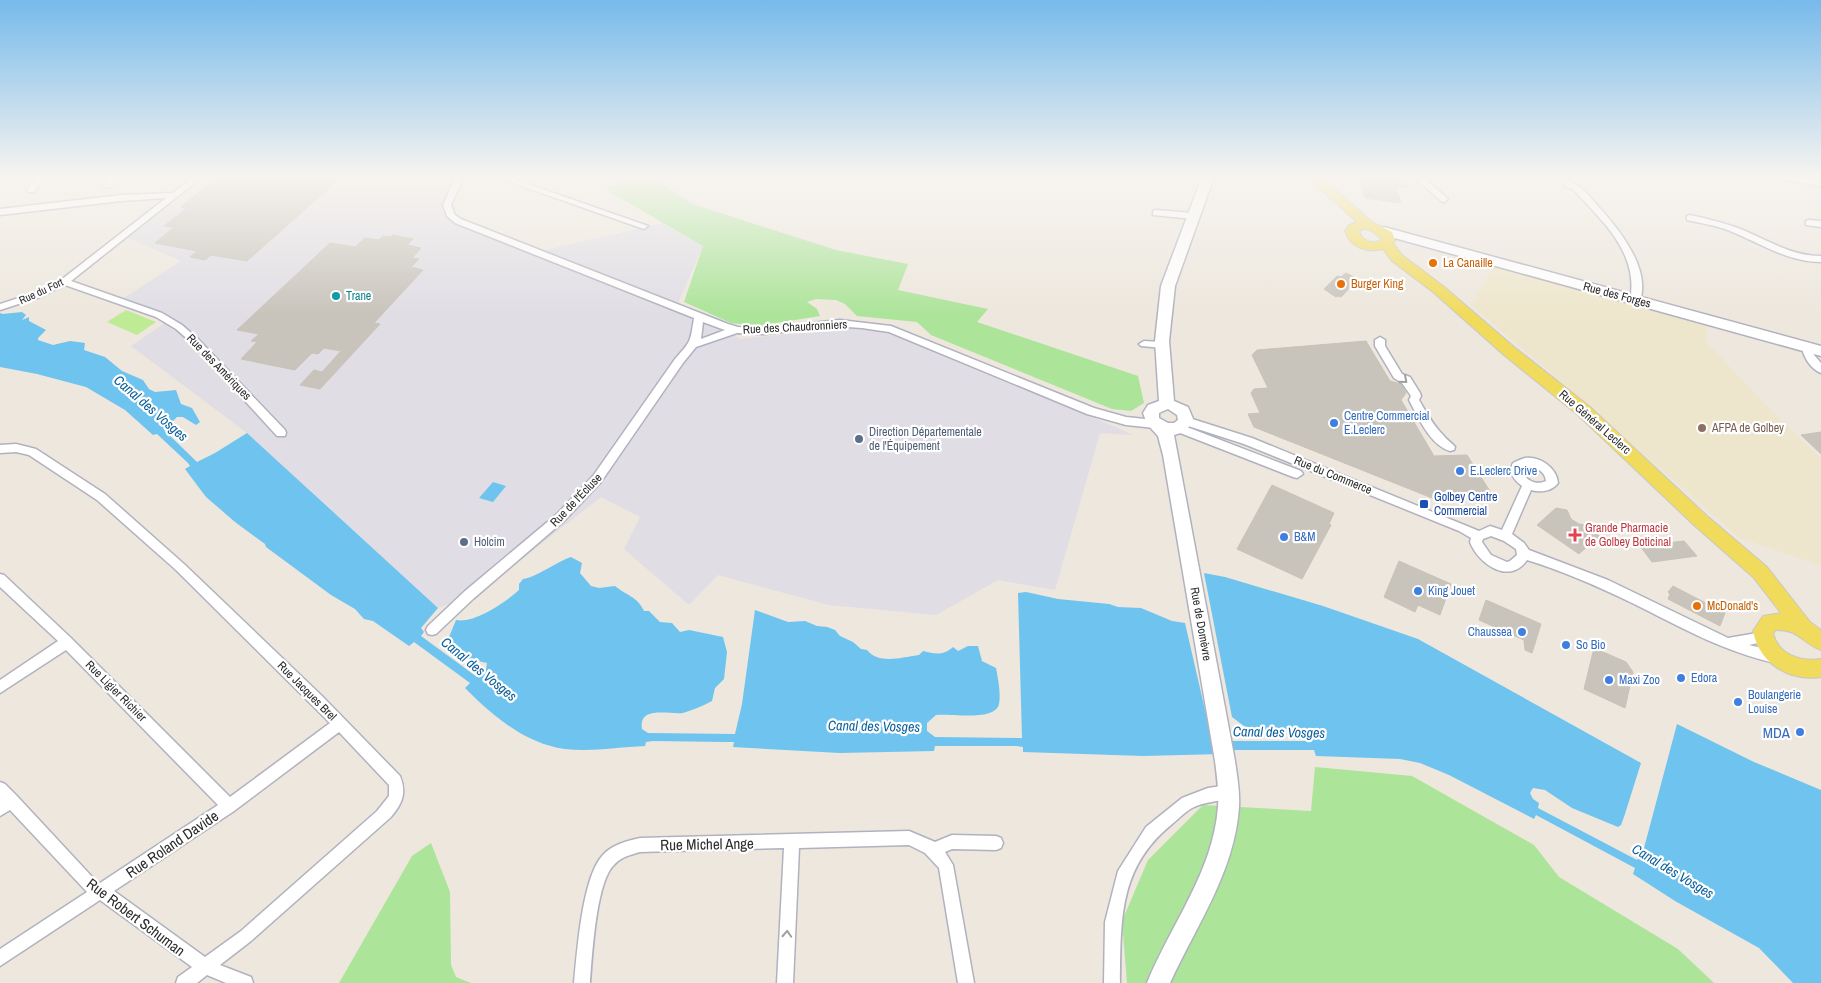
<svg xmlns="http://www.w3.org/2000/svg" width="1821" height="983" viewBox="0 0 1821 983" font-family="'Archivo Narrow',sans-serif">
<rect width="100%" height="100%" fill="#ede7dd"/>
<!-- industrial -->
<path fill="#e0dde5" d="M207,177H454L442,211L536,252L663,223L703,246L678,303L740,339L847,328L877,331L908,339L1134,435L1100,433L1055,590L998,580L936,615L829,605L718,575L689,605L624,549L640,517L601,497L477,594L438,608L247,433L131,346L165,323L124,298L181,261L128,238Z"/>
<!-- education -->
<path fill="#eee6cc" d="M1493,266L1706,325L1707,342L1758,397L1821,459V566L1740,538L1472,305Z"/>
<!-- green -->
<path fill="#ace499" d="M627,177H653L692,204L836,250L908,264L898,290L988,309L977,322L1138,376L1144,403L1131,411L1112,409L931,335L917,322L857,316L845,304L836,300L816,299L807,302L817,309L820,316L758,326L731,323L684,302L703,246L605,189Z
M1315,767L1412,776L1534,845L1559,877L1678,949L1714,983H1127L1122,921L1148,860L1203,805L1311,811Z
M431,843L450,892L451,965L456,977L471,983H339L412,856Z"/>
<!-- pitch -->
<path fill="#bfeb95" d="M126,310L156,322L137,335L107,322Z"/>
<!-- water -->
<path fill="#6fc3ef" d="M22,312L26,315L22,320L29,317V321L46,330L38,338V340L53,345L70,341L85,343L84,350L105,357L122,371L143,380L149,389L155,392L176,390L181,404L192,408L200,422L196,425L183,417H177L164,430L197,462L215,453L247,433L438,608L421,628L424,632L421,636L477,677L486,669L487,663L469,659L451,646L447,642L456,620C474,624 506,602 519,590V584L523,579C537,577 556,562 571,557L582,563L580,573L591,586L599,588L615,586C627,596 637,596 644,611H649L660,622L672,623L680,632L689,630L723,637L727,652L724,679L715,688L712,701C703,706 693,710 683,713C670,715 638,705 642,729L648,733L735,734L742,704L755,610L788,622L805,621L817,626L827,627L835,630L840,636L853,642L861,649L867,650C878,665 904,657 919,655L923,651C935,654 943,656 953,647L958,651L968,646H978L982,661L996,668C998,679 1001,693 999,704C995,722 950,713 936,715L927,723V731L935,737L1022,738L1018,593L1026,592L1058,599L1109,604L1118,607L1141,608L1172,621L1185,623L1208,723L1231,741H1312L1309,731L1305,728L1255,731L1248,729L1232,717L1204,573L1225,577L1323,606L1418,639L1641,763L1624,817L1621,825L1618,827L1572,808L1545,790L1533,788L1530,793L1533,799L1539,803L1538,808L1637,860L1644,848L1677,724L1754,762L1821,790V983H1793L1759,948L1675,901L1633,874L1635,868L1536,815L1534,819L1449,775L1420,763L1400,759L1316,756L1314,750H1222V754L1143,756L1023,752V747L1017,746H935L934,751L840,753L733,747L734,742H726L653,741L646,742L645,746C619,747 591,752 565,749C525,744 492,715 465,688L470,683L414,642L409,646L373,621L364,619L355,609L331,595L266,547L265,544L235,522L206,497L185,469L190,466L188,463L157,434L153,435L125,410L86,387L37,374L0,367V313L3,314Z
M493,482L506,486L493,502L479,498Z"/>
<!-- building -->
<path fill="#c8c4bc" stroke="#c8c3b6" d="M217,177H271L294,181L298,177H330L338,180L247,261L211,255L205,260L190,257L197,251L155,243L174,227L164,226L187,208L181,207Z
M1359,177H1396L1410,188L1396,187L1401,203L1365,198Z
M393,235L413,239L407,245L421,248L412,258L419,259L411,267L423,270L374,323L380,324L320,389L300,385L314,370L322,372L341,351L324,348L318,354L312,353L295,370L241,359L257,342L251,341L259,334L237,330L330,243L355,247L365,238L379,240L383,236L391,237Z
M1346,273L1358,279L1341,297L1338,296L1336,297L1324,289L1337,276L1341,277Z
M1366,341L1390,381L1401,384L1406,393L1401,400L1434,456L1467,455L1493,496L1437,500L1254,427L1248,414L1260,413L1251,393L1254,389L1268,388L1252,355L1257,350Z
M1821,432V454L1801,435Z
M1272,485L1334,513L1329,524L1331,525L1302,579L1237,549Z
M1556,508L1567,510L1571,519L1579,524L1592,526L1596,529L1601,541L1594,540L1596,545H1589L1579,554L1537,525Z
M1684,541L1697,556L1652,562L1640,546Z
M1399,561L1451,584L1440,615L1418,605L1415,612L1384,597Z
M1673,586L1725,613L1720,626L1668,599L1670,594L1668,592Z
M1486,600L1541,624L1532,653L1525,650L1524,640L1479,620Z
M1594,648L1626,662L1633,672L1625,708L1584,689Z"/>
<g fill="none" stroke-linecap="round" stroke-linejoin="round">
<!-- street casing -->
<g stroke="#b1b2bf" stroke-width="3">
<path id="street" d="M37,177H45L34,192H28L27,190Z
M109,177H117L110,187H104L103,185Z
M193,177H202L71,281L162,313L182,325L198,339L285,430L286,433L285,436H277L192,343L176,329L156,317L65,285L40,297L0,310V304L34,293L61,280L166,198L121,201L0,215V209L121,195L173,193Z
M453,177H461L460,185L451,205L455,215L461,219L728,324L738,327L765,328L840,320L891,326L1094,408L1126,417L1155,420L1160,424L1155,428L1126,425L1087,414L889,332L862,328L833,326L765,334L737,333L696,347L683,363L601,482L565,520L473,599L436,634L432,635L428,634L426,630L428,626L465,591L557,514L593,476L675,359C692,340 690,342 694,318L455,223L447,216L443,205L452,185ZM703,322L722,329L725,330L701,339Z
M496,177H508L648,226L644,229L641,228Z
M1414,177H1423L1448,199L1444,202L1441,201Z
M1776,177H1797L1821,180V186L1780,179Z
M1568,181C1581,185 1588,195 1597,205C1618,228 1653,270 1639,303H1633L1631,301C1631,293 1632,285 1631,278C1627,241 1596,215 1573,189L1565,186V182Z
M1156,210L1193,213L1197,216L1193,219L1153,215V211Z
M1690,215C1708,219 1726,223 1743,230C1769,241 1792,256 1821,256V262C1786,262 1757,241 1725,229C1713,225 1700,223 1687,220V216Z
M1809,220L1821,221V227L1806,225V221Z
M1380,337L1385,340V346L1402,374L1410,377L1420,393L1421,396L1419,400C1426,412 1433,425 1443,435C1447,440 1452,443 1455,447L1454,450L1450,451C1430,445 1418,417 1409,400L1411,396L1402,383L1394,378L1375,346V340Z
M1144,341L1163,342L1168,345L1163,348L1141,346L1139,344Z
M1807,345L1811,346L1814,355L1821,363V373C1811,369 1804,358 1802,348Z
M1186,417L1252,438L1479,531L1490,526L1502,530L1522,486C1514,480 1508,473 1513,463C1517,461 1521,459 1525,458C1540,456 1557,468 1558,483C1552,491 1541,493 1531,490L1512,534L1524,543L1529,550L1608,580L1728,638L1763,632L1767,633L1769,637L1767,641L1749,645L1779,652L1784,654L1785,658L1784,662L1779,664C1721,651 1683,628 1630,602C1597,586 1563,571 1527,560C1510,585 1479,565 1470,542L1471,538L1459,531L1244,444L1182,424L1181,421L1182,418ZM1526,466C1536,467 1545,471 1546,481C1536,486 1524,480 1522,469ZM1491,536L1504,541L1516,549L1517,555L1510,561L1507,562L1491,555L1482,542L1483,539Z
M1179,424L1301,471L1303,474L1297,478L1293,477L1175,431L1174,428L1175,425Z
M16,444L36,449L105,494L184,564L322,696L400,776C407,793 402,804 391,817L251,941L220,965L251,977L253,983H226L207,975L197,983H176L178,977L192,967L100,900L0,966V949L87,892L10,810L0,816V782L5,784L16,795L95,880L100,883L218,805L66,650L0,693V680L58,641L0,587V574L4,575L71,638L230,797L330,723L176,570L97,500L29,455L16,452L0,453V445ZM339,732L389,785V796L377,811L241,931L205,957L114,891L234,811Z
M1228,785L1233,787L1235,792L1233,797C1220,802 1205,801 1192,808C1185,812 1178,819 1171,825C1118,868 1121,921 1120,983H1104L1105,922L1118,871L1146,827L1182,798L1208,788Z
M909,831L935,842L952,835L996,836L1001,838L1003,843L1001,848L996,850L952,849L945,852L953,865L974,983H958L939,868L925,853L909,845L799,848L793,983H777L784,848L640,852C630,855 620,857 613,866C596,884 592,957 590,983H574C577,952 582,879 602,856C611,845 627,841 640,838Z"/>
</g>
<!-- secondary casing -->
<g stroke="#b1b2bf" stroke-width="3">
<path id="secondary" d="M1202,177H1214L1175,286L1169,341L1174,401L1188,407L1194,421L1184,432L1174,435L1235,761C1237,776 1240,791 1239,807C1235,871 1196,926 1170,983H1147C1171,924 1213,872 1218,807C1219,791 1217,776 1215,761L1163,455L1158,436L1147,424L1143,413L1148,405L1159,401L1155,341L1161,286ZM1168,409L1177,415L1178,420L1174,423H1168L1159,418V413Z
M1384,227L1821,346V356L1380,234L1378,231Z"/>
</g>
<!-- primary casing -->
<g stroke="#c8c8c8" stroke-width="2">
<path id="primary" d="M1307,177H1321L1373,223L1392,232L1395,241L1393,243L1402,255L1443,286L1514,347L1590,407L1707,516L1767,567L1810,622L1821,630V650C1803,644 1799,629 1776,630L1773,633C1778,655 1801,662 1821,659V677C1789,682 1759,663 1753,631L1763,616L1781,613L1753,577L1695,526L1578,415L1504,355L1433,292L1392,261L1383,249C1368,253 1350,248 1345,231L1349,225L1357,222ZM1363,229L1370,230L1380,237L1381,240C1372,245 1362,241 1359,231Z"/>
</g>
<!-- street -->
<use href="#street" fill="#fff" fill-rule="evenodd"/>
<!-- secondary -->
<use href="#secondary" fill="#fff" fill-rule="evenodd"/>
<!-- primary -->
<use href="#primary" fill="#f1db5d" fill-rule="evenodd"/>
</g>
<!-- one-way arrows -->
<defs><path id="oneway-chevron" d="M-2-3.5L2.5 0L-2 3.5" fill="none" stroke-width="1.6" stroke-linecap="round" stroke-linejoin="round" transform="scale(1.25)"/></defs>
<g stroke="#a0a0a0">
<use href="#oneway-chevron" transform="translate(1404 380) rotate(41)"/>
<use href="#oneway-chevron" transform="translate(787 934) rotate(-87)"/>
</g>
<!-- sky -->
<linearGradient id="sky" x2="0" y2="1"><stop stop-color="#77baeb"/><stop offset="0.56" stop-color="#f7f4f0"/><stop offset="1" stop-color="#f7f4f0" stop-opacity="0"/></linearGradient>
<rect width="1821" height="315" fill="url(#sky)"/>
<!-- markers -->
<g fill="#e8710a" stroke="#fff" stroke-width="2">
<circle cx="1433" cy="263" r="5"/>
<circle cx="1341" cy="284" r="5"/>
<circle cx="1697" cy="606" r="5"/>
</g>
<circle fill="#0f9aa8" stroke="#fff" stroke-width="2" cx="336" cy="296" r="5"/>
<g fill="#3f7fe0" stroke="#fff" stroke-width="2">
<circle cx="1334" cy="423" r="5"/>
<circle cx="1460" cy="471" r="5"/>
<circle cx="1284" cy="537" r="5"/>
<circle cx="1418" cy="591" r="5"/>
<circle cx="1522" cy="632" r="5"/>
<circle cx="1566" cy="645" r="5"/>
<circle cx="1681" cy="678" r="5"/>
<circle cx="1609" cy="680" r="5"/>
<circle cx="1738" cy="702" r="5"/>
<circle cx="1800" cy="732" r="5"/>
</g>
<circle fill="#8d6e63" stroke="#fff" stroke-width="2" cx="1702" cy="428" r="5"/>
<g fill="#5c6f8a" stroke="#fff" stroke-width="2">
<circle cx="859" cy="439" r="5"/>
<circle cx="464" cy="542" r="5"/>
</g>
<rect fill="#1a4fb4" stroke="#fff" stroke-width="2" x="1419" y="499" width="10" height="10" rx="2.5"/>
<path fill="#e0444e" stroke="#fff" stroke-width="2" d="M1572.5 527.5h5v5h5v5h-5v5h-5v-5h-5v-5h5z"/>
<g text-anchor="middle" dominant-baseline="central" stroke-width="4.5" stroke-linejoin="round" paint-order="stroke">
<!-- far-street labels -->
<g font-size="11" fill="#2b2b2b" stroke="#fff">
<text transform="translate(41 291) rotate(-25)">Rue du Fort</text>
</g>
<!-- food labels -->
<g font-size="12" fill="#c56008" stroke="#fff" text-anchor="start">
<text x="1443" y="263">La Canaille</text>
<text x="1351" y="284">Burger King</text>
<text x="1707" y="606">McDonald's</text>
</g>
<!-- street labels -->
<g font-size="12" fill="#2b2b2b" stroke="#fff">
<text transform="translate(1617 295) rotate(15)">Rue des Forges</text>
<text transform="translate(795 327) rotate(-3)">Rue des Chaudronniers</text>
<text transform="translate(219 367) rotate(46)">Rue des Amériques</text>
<text transform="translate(1595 422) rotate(41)">Rue Général Leclerc</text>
<text transform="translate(1333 475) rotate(22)">Rue du Commerce</text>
<text transform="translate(576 500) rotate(-46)">Rue de l'Écluse</text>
<text transform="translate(1201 624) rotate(80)">Rue de Domèvre</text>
<text transform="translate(116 691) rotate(45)">Rue Ligier Richier</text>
<text transform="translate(307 691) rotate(45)">Rue Jacques Brel</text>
</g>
<!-- culture labels -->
<g font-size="12" fill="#0d838f" stroke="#fff" text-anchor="start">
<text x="346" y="296">Trane</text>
</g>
<!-- shop labels -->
<g font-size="12" fill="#366cbe" stroke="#fff" text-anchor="start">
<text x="1344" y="416">Centre Commercial<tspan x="1344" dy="14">E.Leclerc</tspan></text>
<text x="1470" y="471">E.Leclerc Drive</text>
<text x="1294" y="537">B&amp;M</text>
<text x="1428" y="591">King Jouet</text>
<text x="1512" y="632" text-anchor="end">Chaussea</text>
<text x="1576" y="645">So Bio</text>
<text x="1691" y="678">Edora</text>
<text x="1619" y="680">Maxi Zoo</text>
<text x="1748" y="695">Boulangerie<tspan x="1748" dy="14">Louise</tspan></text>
</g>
<!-- education labels -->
<g font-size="12" fill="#785e54" stroke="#fff" text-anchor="start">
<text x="1712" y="428">AFPA de Golbey</text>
</g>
<!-- service labels -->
<g font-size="12" fill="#4e5e75" stroke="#fff" text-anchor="start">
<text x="869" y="432">Direction Départementale<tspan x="869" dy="14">de l'Équipement</tspan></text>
<text x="474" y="542">Holcim</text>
</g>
<!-- transit labels -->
<g font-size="12" fill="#164399" stroke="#fff" text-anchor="start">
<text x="1434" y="497">Golbey Centre<tspan x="1434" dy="14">Commercial</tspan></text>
</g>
<!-- health labels -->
<g font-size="12" fill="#be3a42" stroke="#fff" text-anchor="start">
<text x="1585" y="528">Grande Pharmacie<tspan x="1585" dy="14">de Golbey Boticinal</tspan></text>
</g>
<!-- water labels -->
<g font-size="14" font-style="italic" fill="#0d609d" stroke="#fff">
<text transform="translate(151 408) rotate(41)">Canal des Vosges</text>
<text transform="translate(479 669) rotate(39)">Canal des Vosges</text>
<text transform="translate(874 726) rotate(1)">Canal des Vosges</text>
<text transform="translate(1279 732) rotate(1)">Canal des Vosges</text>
<text transform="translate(1673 871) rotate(31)">Canal des Vosges</text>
</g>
<!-- near-shop labels -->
<g font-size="15" fill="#366cbe" stroke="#fff" text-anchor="end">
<text x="1790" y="732">MDA</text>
</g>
<!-- near-street labels -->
<g font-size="15" fill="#2b2b2b" stroke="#fff">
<text transform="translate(172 844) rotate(-34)">Rue Roland Davide</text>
<text transform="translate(707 844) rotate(-1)">Rue Michel Ange</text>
<text transform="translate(136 917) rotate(37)">Rue Robert Schuman</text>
</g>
</g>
</svg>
